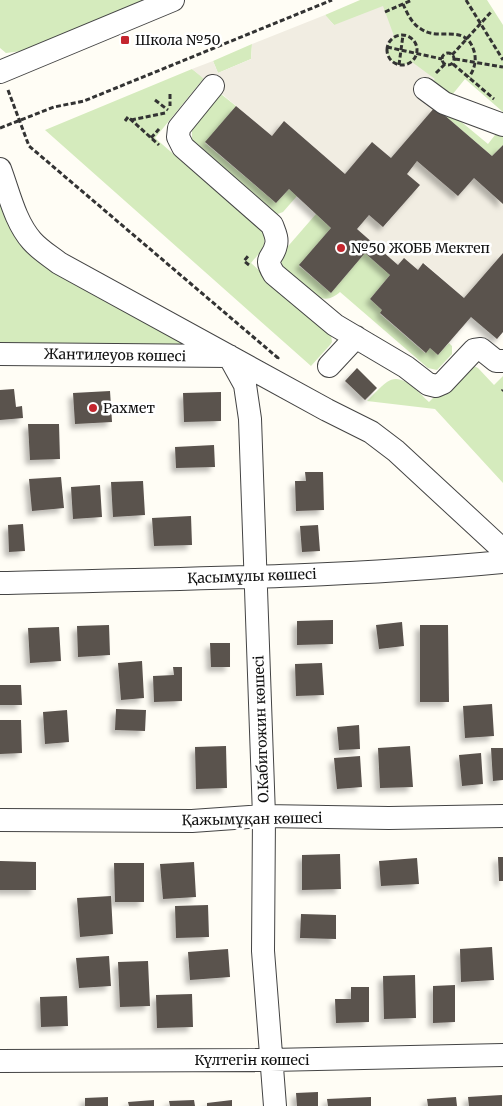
<svg xmlns="http://www.w3.org/2000/svg" width="503" height="1106" viewBox="0 0 503 1106" font-family="Merriweather,serif">
<defs>
<filter id="shadow"><feDropShadow dx="-4.5" dy="4.5" stdDeviation="2.5" flood-color="#0004"/></filter>
</defs>
<rect width="100%" height="100%" fill="#fffdf5"/>
<!-- green -->
<path fill="#d5ebbd" d="M0,0H147L30,50L6,53L0,48Z
M360,0H487L503,25V112L465,79L452,95L429,86L434,79C426,75 418,68 410,65C406,64 402,66 398,65C386,62 384,48 391,39L334,25L325,15Z
M252,44L251,59L218,73L213,61Z
M192,69L204,78L155,138L263,232C268,246 260,252 251,263L331,334L332,342L330,345L311,366L45,130Z
M221,94L236,106L205,143L276,203L289,189L297,196L283,212L275,215L192,142V130Z
M441,105L488,144L495,135L503,134V145L492,156L435,107Z
M0,169L23,228L229,356L0,354Z
M316,214L331,228L299,266L331,293L365,253L390,275L370,299L382,310L380,314L425,353L430,348L438,355L449,343L452,346V354L437,370L428,368L340,292C334,297 329,300 321,298C314,296 284,271 282,264C280,260 282,256 283,252Z
M472,365L478,368L494,385L503,376V483L435,409L367,401C373,395 380,387 387,382C402,371 419,393 429,402L463,368Z"/>
<!-- plaza -->
<path fill="#f1ede2" d="M383,6L394,36L388,43L386,52L388,57L394,63L399,65H404L412,62L435,79L426,89L441,101L391,158L372,142L345,174L284,121L272,136L192,69L213,61L218,73L251,59L252,44L325,15L334,25Z
M417,161L458,196L474,178L503,204V253L464,298L424,263L418,270L404,259L398,265L357,229L369,215L384,227L419,185L407,174Z"/>
<!-- building -->
<path fill="#5a524d" filter="url(#shadow)" d="M236,106L272,136L284,121L345,174L372,142L391,158L435,107L492,156L503,145V204L474,178L458,196L417,161L407,174L420,185L383,227L369,215L357,229L398,265L404,258L418,270L423,263L464,298L503,253V332L497,339L471,317L438,355L430,348L426,353L380,313L382,310L370,299L390,275L365,253L331,293L299,265L331,228L289,189L276,203L205,142Z
M357,368L377,388L365,400L345,381Z
M14,389L16,407L22,406L23,418L0,420V390Z
M110,391L112,422L75,424L73,393Z
M221,392V421L184,422L183,393Z
M28,424H59L60,459L30,460Z
M214,445L215,467L176,468L175,447Z
M305,472H323L324,510L296,511L295,481H306Z
M61,477L64,508L32,511L29,479Z
M143,481L145,515L113,517L111,482Z
M100,485L102,517L73,519L71,487Z
M191,516L192,545L154,546L152,518Z
M23,524L25,551L9,552L8,525Z
M318,525L320,551L302,552L300,526Z
M333,620V644L297,645V621Z
M402,622L404,646L379,649L376,625Z
M109,625L110,655L78,657L77,626Z
M420,625H448L449,702H420Z
M59,627L61,661L30,663L28,628Z
M210,643H230V667H211Z
M142,661L144,698L121,700L118,663Z
M322,663L324,695L296,696L295,664Z
M173,667H182V701L154,702L153,676L174,675Z
M0,685H21L22,705H0Z
M492,704L494,736L465,738L463,706Z
M116,709L146,710L145,731L115,730Z
M67,710L69,742L45,744L43,712Z
M0,720H21L22,753L0,754Z
M359,725L360,749L339,750L337,727Z
M226,746L227,788L196,789L195,747Z
M410,746L413,787L380,788L378,748Z
M491,748H503V780L493,781Z
M481,753L483,784L462,786L459,755Z
M360,756L362,787L337,789L334,758Z
M340,854L341,889L302,890V855Z
M498,857H503V881H499Z
M417,858L419,884L381,886L379,861Z
M0,861L36,862V890H0Z
M194,862L196,897L163,899L160,864Z
M114,863H144V902H115Z
M111,896L113,934L80,937L77,898Z
M208,905L209,937L176,938L175,906Z
M301,914L336,915V939L300,938Z
M492,947L494,980L461,982L460,949Z
M228,949L230,977L190,980L188,952Z
M109,956L111,986L79,988L76,958Z
M148,961L150,1006L120,1007L118,962Z
M415,975L416,1018L384,1019L383,976Z
M455,985V1022L433,1023V986Z
M351,987H369V1022L336,1023L335,999H351Z
M192,994L193,1027L157,1028L156,995Z
M67,996L68,1026L41,1027L40,997Z
M318,1092V1106H297L296,1093Z
M502,1095V1106H469L468,1097Z
M108,1097V1106H85V1098Z
M371,1097V1106H328L327,1099Z
M456,1097L457,1106H428L427,1099Z
M154,1100V1106H129L128,1102Z
M194,1100L195,1106H170L169,1101Z
M232,1100V1106H207V1103Z"/>
<g fill="none" stroke-linecap="round" stroke-linejoin="round">
<!-- minor casing -->
<g stroke="#444" stroke-width="24">
<path id="minor" d="M0,72L173,0
M213,86L179,128L178,137L183,147L272,225C274,231 278,238 276,245C273,260 263,256 274,274L335,325L406,367L428,384L436,386L443,383L474,350L481,349L496,361H503
M425,89L444,103L503,125
M0,169C9,193 15,222 32,241C40,250 50,256 59,263L327,410L371,432L396,451L503,550
M0,354L229,356L245,385L250,419L264,816L263,951L275,1106
M329,366L356,337
M0,583C168,579 336,578 503,562
M0,820L192,821L264,816L389,818L503,816
M0,1061L271,1060L503,1055"/>
</g>
<!-- path -->
<path stroke="#333" stroke-width="3" stroke-dasharray="5 2.5" stroke-linecap="butt" d="M466,0L503,60
M403,4C407,13 412,24 421,29C439,42 465,22 474,51C477,61 474,70 469,77
M385,12L412,0
M387 50a15 15 0 1 1 30 0a15 15 0 1 1-30 0Z
M387,47L442,59
M442 59a6 6 0 1 1 12 0a6 6 0 1 1-12 0Z
M452,55L491,12
M455,59L503,67
M453,64L494,99
M399,65L403,35
M436,73L445,64
M8,90L29,146L278,358L277,359
M170,94V106
M155,100L168,110
M131,120L165,113
M125,121L128,117L159,145
M0,128L54,107L84,101L332,0
M151,138L159,129
M249,265L244,261L249,255
M502,391L503,390"/>
<!-- minor -->
<use href="#minor" stroke="#fff" stroke-width="22"/>
</g>
<!-- markers -->
<g fill="#c4262e" stroke="#fff" stroke-width="2">
<rect x="120" y="35" width="10" height="10" rx="2.5"/>
<circle cx="341" cy="248" r="5"/>
<circle cx="93" cy="408" r="5"/>
</g>
<g text-anchor="middle" dominant-baseline="central" stroke-width="5" stroke-linejoin="round" paint-order="stroke">
<!-- poi labels -->
<g font-size="14" fill="#111" stroke="#fff" text-anchor="start">
<text x="135" y="40">Школа №50</text>
<text x="351" y="248">№50 ЖОББ Мектеп</text>
<text x="103" y="408">Рахмет</text>
</g>
<!-- street labels -->
<g font-size="14" fill="#111" stroke="#fff">
<text transform="translate(115 355) rotate(1)">Жантилеуов көшесі</text>
<text transform="translate(252 576) rotate(-2)">Қасымұлы көшесі</text>
<text transform="translate(261 729) rotate(-92)">О.Кабигожин көшесі</text>
<text transform="translate(252 819) rotate(-1)">Қажымұқан көшесі</text>
<text x="252" y="1060">Күлтегін көшесі</text>
</g>
</g>
</svg>
